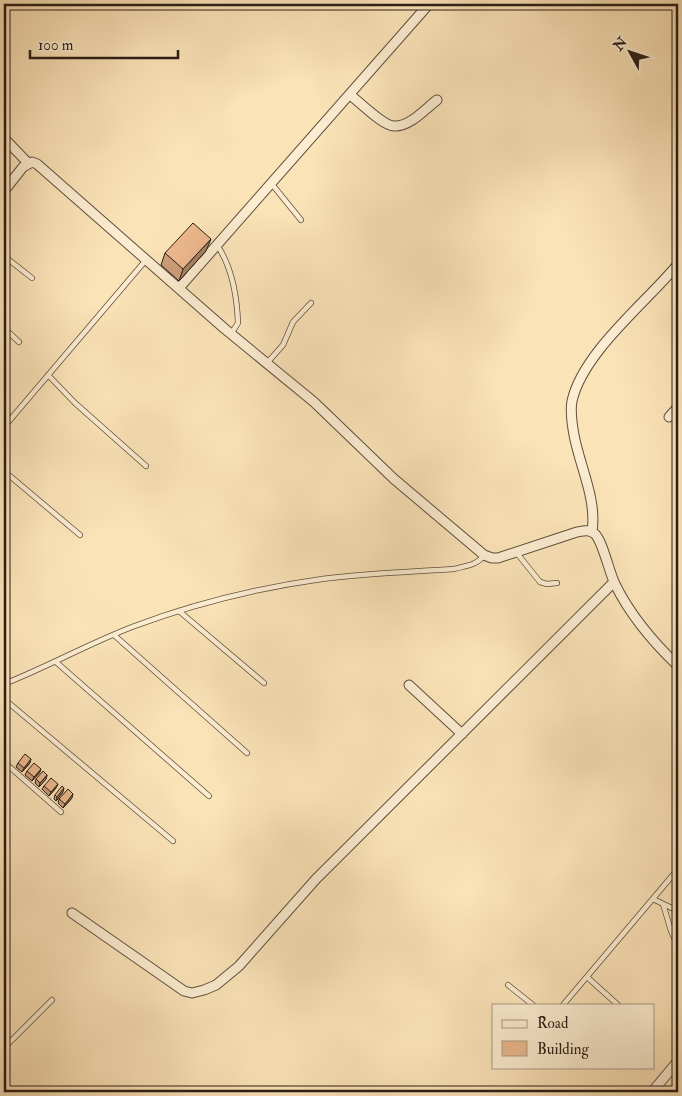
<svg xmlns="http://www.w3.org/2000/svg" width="682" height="1096" viewBox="0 0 682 1096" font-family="'IM FELL Double Pica',serif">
<rect width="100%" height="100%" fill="#fbe3b8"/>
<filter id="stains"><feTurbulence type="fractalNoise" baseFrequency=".004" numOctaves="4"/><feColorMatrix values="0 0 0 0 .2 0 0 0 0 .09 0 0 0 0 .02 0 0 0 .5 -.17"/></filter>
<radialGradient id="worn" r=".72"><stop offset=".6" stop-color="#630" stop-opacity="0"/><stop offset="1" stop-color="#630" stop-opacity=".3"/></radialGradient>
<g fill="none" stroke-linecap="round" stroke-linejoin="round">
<!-- lane casing -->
<g stroke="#5e4e3e" stroke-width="6">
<path id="lane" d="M271,183L301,220
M217,245C232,267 237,297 238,323L231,334
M4,256L32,278
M4,328L19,342
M267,363L283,345L293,322L311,303
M48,375L75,403L146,466
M4,427L146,260
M4,471L80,535
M516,552L540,582L547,584L557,583
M179,611L264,683
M114,635L247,753
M56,662L209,796
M4,684C47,667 88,644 132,627C193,604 257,588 322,579C366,573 410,572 454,569C465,566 478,565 484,555
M4,699L173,841
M4,762L61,812
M653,899L678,911
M663,904L671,931L678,946
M587,977L618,1005
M508,985L533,1005
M563,1005L678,869
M4,1048L52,1000"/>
</g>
<!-- street casing -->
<g stroke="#5e4e3e" stroke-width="11">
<path id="street" d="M350,95C360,102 383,126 394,126C410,127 426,108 437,100
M4,138L28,163
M4,191L23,167L32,162L37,164L225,329L314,402L394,479L484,555L492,558H498L577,532C583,531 589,529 595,534C603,542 609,572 615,584C630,615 653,642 678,666
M179,288L429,4
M669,417L678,407
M592,532C597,499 580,467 574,435C572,424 570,412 572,401C583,352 646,303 678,264
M409,685L462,734
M72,913L184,991L192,993L204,990L216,985L239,966L316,879L614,582
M652,1092L678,1061"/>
</g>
<!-- lane -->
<use href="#lane" stroke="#fcedd1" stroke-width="4.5"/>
<!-- street -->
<use href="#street" stroke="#fcedd1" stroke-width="9"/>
</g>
<!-- wall -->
<path fill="#cc9e7a" stroke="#2a1d16" d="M206,251L179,281L161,265L165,253Z
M18,763H30L22,772L16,767Z
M27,771L40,772L32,781L25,775Z
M47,775L46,779L39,787L35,783L36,779Z
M44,786L56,788L49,796L42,789Z
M63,792L56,801L54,799L55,795Z
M72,798L63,808L58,803L59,799Z"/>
<!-- shaded-wall -->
<path fill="#a68163" stroke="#2a1d16" d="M211,239L206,251L179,281L183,269Z
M31,759L30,763L22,772L24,768Z
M41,769L40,772L32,781L34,777Z
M47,775L46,779L39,787L40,783Z
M58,784L56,788L49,796L51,792Z
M64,788L63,792L56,801L57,797Z
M73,794L72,798L63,808L65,804Z"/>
<!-- building -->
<path fill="#edb88e" stroke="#2a1d16" d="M193,223L211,239L183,269L165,253Z
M25,754L31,759L24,768L18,763Z
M34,763L41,769L34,777L27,771Z
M43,771L47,775L40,783L36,779Z
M51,778L58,784L51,792L44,786Z
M62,786L64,788L57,797L55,795Z
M68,789L73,794L65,804L59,799Z"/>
<!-- margin -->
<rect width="682" height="1096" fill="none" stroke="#fbe3b8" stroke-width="20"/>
<rect x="5" y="5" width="672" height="1086" fill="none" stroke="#2a1d16" stroke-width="2.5"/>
<rect x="10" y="10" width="662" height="1076" fill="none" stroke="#2a1d16"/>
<!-- legend -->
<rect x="492" y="1004" width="162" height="65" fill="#fcedd1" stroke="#a89a86"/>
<rect x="502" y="1020" width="25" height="8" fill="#fcedd1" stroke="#a89a86"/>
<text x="537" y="1028" font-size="15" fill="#2a1d16">Road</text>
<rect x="502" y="1041" width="25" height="15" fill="#edb88e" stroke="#a89a86"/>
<text x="537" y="1054" font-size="15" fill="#2a1d16">Building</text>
<!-- north arrow -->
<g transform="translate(630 52) rotate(310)" stroke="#fcedd1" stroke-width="4" paint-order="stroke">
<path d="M0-4L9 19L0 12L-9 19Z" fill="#2a1d16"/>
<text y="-8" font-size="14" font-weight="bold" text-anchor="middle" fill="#2a1d16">N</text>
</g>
<!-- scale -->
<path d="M30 50v8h148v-8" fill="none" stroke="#2a1d16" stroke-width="2.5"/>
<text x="38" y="50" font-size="15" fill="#2a1d16" stroke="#fcedd1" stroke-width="4" paint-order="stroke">100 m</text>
<rect width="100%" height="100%" filter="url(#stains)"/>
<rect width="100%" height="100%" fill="url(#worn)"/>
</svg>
